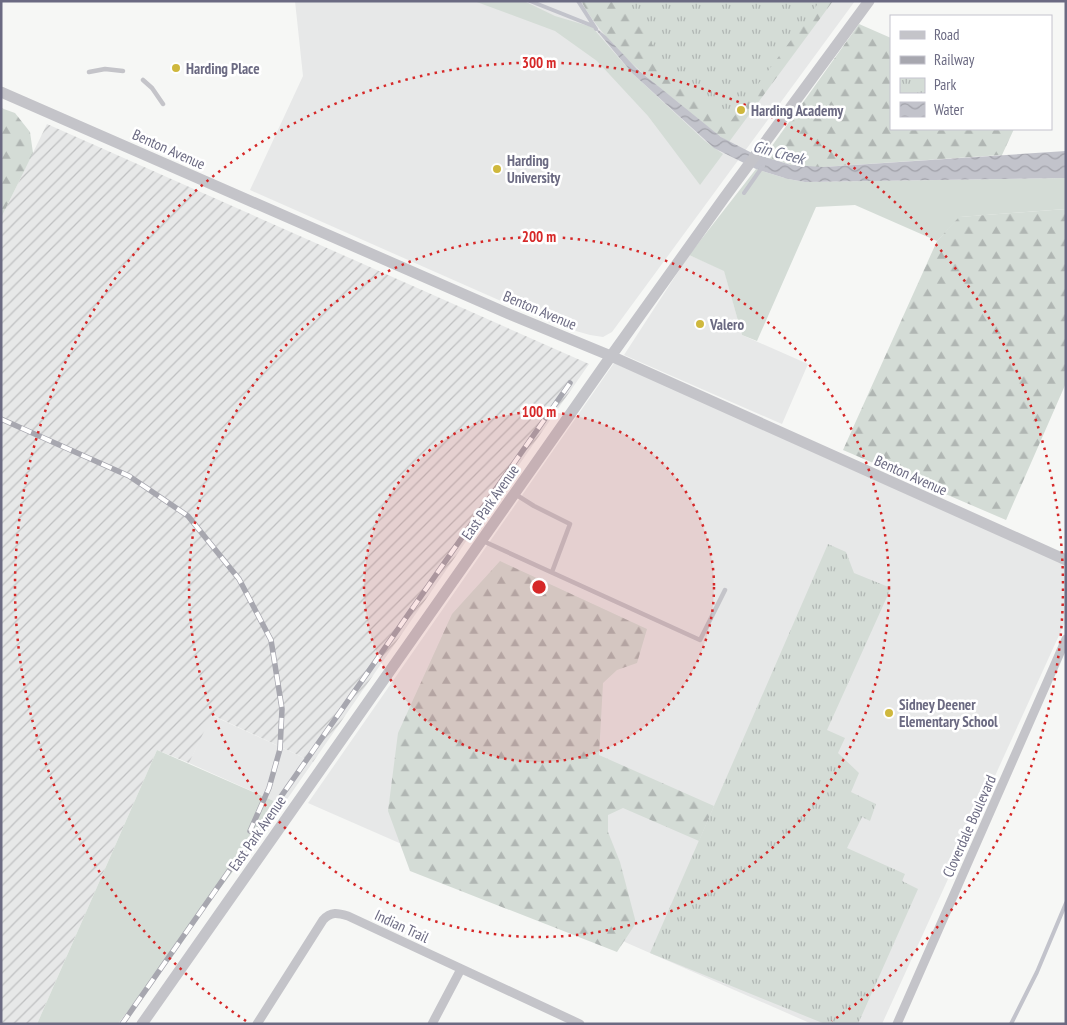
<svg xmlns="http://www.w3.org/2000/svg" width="1067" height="1025" viewBox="0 0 1067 1025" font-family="'PT Sans Narrow',sans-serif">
<defs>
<pattern id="industrial-furrows" width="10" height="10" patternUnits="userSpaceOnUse" patternTransform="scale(1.25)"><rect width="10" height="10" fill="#e7e8e8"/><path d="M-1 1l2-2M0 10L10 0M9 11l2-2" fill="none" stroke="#bfc0c1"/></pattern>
<pattern id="forest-firs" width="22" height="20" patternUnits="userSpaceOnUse" patternTransform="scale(1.25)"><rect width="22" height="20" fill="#d4dcd6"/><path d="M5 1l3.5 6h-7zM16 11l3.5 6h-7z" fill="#b0b6b3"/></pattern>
<pattern id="park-tufts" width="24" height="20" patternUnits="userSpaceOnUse" patternTransform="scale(1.25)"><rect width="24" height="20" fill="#d4dcd6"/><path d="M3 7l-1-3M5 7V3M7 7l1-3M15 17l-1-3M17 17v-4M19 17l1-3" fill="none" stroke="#b0b6b3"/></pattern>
<pattern id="water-waves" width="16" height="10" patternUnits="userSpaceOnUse" patternTransform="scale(1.25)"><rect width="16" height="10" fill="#c2c3cb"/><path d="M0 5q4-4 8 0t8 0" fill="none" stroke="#a2a2aa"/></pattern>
</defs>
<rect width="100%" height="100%" fill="#f6f7f5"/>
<!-- built -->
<path fill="#e7e8e8" d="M295,1H855L612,332L603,337L590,335L555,325L250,190L303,76Z
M689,255L724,270L742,335L808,364L782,424L624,355Z
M614,363L859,469L1066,564V620L882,1024H812L308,803Z
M211,715L313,762L283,805L189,763Z"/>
<!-- industrial -->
<path fill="url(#industrial-furrows)" d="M47,124L589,364L313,762L212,715L189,763L157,750L37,1024H1V218Z"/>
<!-- green -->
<path fill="#d4dcd6" d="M474,1H524L555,16L592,27L632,73L705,141L723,154L700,185L648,116L597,61L555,31Z
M756,169L788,179L805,182L1066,178V209L960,217L937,241L855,205L816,207L757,341L742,335L724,271L689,255Z
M157,750L283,805L118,1024H37Z"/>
<!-- forest -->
<path fill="url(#forest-firs)" d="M581,1H833L729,142C711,131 696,117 680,104C643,74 604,43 581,1Z
M859,24L891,38V129H1014L1002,155L823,167H799L764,157Z
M1,108L15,113L30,132L33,153L1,218Z
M1066,209V383L1006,520L843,450L937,241L959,217Z
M500,561L647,629L637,663L617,670L603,683L599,755L714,806L699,841L623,808L608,815V832L620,862L636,923L617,952L410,871L388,811L398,733L452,614Z"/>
<!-- park -->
<path fill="url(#park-tufts)" d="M626,1H820L727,126L668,67L629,11Z
M828,544L846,552L854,573L891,588L827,730L845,738L838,753L859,773L851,792L876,804L870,821L862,817L847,848L905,874L902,881L918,889L858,1024H825L650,953Z"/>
<!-- water -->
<path fill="url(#water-waves)" d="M593,26L606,36L637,69L721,137L752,153L791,165L823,167L1066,151V178L805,182L788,179L756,169L714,148L632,73Z"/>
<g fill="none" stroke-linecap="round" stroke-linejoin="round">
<!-- stream -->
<path stroke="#c2c3cb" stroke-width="4" d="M530,1L593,26
M578,1L596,29
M744,193L763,166
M1011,1024L1037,972L1066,903"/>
<!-- service -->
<path stroke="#c4c4c9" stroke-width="4.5" d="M89,72L105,69L123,71
M143,80L152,88L163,104
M515,494L534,506L570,524L552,572
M483,541L700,640L725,590"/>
<!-- minor -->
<path stroke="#c4c4c9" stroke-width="9" d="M257,1024L323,920C331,911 338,913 348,916L580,1024
M432,1024L461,969
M897,1024L1066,639"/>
<!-- tertiary -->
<path stroke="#c4c4c9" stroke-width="11" d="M1,92L509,314L611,356L1066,560
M142,1024L611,356L724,198L869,1"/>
<!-- rail casing -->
<g stroke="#a7a7af" stroke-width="5.5">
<path id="rail" d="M1,419L129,476L188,516L239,579L271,640L282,709L280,749L269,788L250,831
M122,1024L570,383"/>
</g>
<!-- rail -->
<use href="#rail" stroke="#fff" stroke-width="4" stroke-dasharray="11" stroke-linecap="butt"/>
</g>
<!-- distance rings -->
<circle cx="539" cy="587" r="175" fill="#d62828" fill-opacity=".12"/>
<g fill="none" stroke="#d62828" stroke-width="2.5" stroke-dasharray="2.5 5">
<circle cx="539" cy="587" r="175"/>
<circle cx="539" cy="587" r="350"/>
<path d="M246 1021A524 524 0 1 1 832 1021"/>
</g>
<!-- markers -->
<g fill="#cfb83d" stroke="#fff" stroke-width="2">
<circle cx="176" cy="68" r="5"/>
<circle cx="741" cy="110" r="5"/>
<circle cx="497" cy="169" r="5"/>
<circle cx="700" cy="324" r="5"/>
<circle cx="889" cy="713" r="5"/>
</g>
<g text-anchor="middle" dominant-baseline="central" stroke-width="5" stroke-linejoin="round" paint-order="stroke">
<!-- poi labels -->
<g font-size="15" font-weight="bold" fill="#6b6a82" stroke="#fff" text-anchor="start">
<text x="186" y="68">Harding Place</text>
<text x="751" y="110">Harding Academy</text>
<text x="507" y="160">Harding<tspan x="507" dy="17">University</tspan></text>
<text x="710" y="324">Valero</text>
<text x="899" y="704">Sidney Deener<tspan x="899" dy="17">Elementary School</tspan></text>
</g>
<!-- street labels -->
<g font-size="15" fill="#6b6a82" stroke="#fff">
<text transform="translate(169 149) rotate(24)">Benton Avenue</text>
<text transform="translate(540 310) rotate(23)">Benton Avenue</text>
<text transform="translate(911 475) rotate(24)">Benton Avenue</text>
<text transform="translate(490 502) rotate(-55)">East Park Avenue</text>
<text transform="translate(969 826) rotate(-66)">Cloverdale Boulevard</text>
<text transform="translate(257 833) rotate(-55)">East Park Avenue</text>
<text transform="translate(402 926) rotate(25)">Indian Trail</text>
</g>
<!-- water labels -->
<g font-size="16" font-style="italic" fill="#70738b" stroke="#fff">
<text transform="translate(779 152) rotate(15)">Gin Creek</text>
</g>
</g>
<circle cx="539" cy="587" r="8" fill="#d62828" stroke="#fff" stroke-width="2.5"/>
<g font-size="15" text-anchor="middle" font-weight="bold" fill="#d62828" stroke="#fff" stroke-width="5" stroke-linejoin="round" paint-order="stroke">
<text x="539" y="68">300 m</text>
<text x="539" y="242">200 m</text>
<text x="539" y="417">100 m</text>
</g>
<!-- border -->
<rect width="1067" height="1025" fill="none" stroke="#6b6a82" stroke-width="5"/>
<!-- legend -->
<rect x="890" y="15" width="162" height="115" fill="#ffffff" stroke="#c4c3cd"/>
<rect x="900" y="31" width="25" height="8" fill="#c4c4c9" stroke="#c4c3cd"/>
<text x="934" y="40" font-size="15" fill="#6b6a82">Road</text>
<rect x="900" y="56" width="25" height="8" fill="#a7a7af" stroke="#c4c3cd"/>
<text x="934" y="65" font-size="15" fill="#6b6a82">Railway</text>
<rect x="900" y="78" width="25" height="15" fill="url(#park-tufts)" stroke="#c4c3cd"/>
<text x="934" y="90" font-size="15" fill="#6b6a82">Park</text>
<rect x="900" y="102" width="25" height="15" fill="url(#water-waves)" stroke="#c4c3cd"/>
<text x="934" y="115" font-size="15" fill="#6b6a82">Water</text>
</svg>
